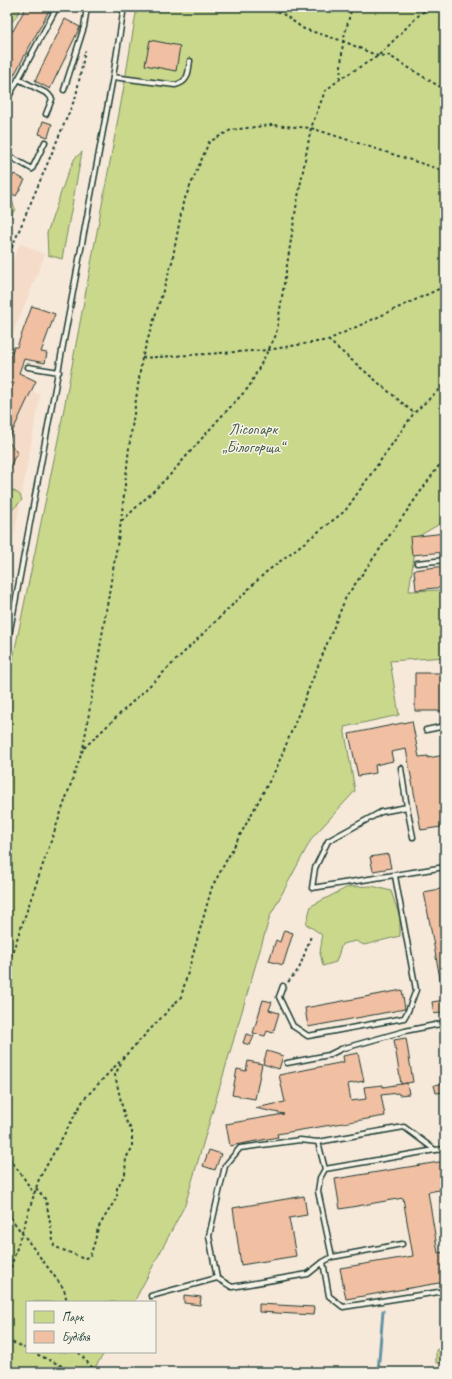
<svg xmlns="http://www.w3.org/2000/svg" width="452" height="1379" viewBox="0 0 452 1379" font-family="Caveat,sans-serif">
<rect width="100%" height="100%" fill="#f6e9da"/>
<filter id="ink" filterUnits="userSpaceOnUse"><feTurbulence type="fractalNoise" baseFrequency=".025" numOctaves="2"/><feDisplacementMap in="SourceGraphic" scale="8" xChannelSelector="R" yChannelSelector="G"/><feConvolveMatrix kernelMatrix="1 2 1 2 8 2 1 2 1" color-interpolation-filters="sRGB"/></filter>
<g filter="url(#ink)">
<!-- built -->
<path fill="#f4dcc9" d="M20,243L45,255L7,348V273Z
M7,379L40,395L7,575Z"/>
<!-- green -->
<path fill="#cad88c" stroke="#748a60" d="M7,7H21L17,16L10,24L7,23Z
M137,7H445V521L417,537L409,591L445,590V657L390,661L399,715L344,727L355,791L312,838L270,916L185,1205L134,1302H27V1352H105L92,1372H7V688L60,430L123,92Z
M82,152L62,259L48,255L47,233L67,175L75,158Z
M7,197L12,201L15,209L7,224V229Z
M7,486L20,495L22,500L7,515Z
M372,886L391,891L400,918V936L364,945L356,941L342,944L336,962L323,966L320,953L322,939L321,934L306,924L311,906L348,887Z
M438,1349L445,1350V1363H436V1350Z"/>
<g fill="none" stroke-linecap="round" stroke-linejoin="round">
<!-- stream -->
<path stroke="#6292a4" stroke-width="3" d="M378,1372L383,1311"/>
</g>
<!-- building -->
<path fill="#f1bfa2" stroke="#1f3d34" d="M26,7H51L7,88V28L13,31Z
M65,19L80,27L50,89L35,81Z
M150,40L180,46L176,71L145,65Z
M43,121L52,124L48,137L39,134Z
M14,174L25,180L16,196L7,191V186Z
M32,306L55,314L41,352L47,353L45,363L24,359L19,373L36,381L8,441L18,454L15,456L7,474V398L14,383L7,379V364L14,347H17Z
M445,533V552L412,555L410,537Z
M445,566V587L416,590L414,570Z
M415,673H445V711H415Z
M412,721L419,757L428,756V758L445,755V824L441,825V827L421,830L406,749L391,752L393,761L375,765L376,773L358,776L349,734Z
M388,854L391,868L373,871L370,857Z
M445,888V983L441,984L424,892Z
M284,930L293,933L283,965L269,961L276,940L280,942Z
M402,990L405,1009L308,1027L305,1008Z
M263,1000L272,1002L269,1010L279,1013L273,1033L267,1031L265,1036L253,1033Z
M445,1000V1012L434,1014L432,1002Z
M246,1034L254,1036L250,1045L243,1043Z
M406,1038L413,1082L401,1084L394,1040Z
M267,1051L283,1056L279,1069L263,1064Z
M358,1053L364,1081L348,1084L351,1101L366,1099L364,1087L383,1085V1087L407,1083L409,1094L399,1095L398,1093L381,1095L385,1116L277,1134L278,1137L230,1146L226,1124L284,1114L255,1108L285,1102L279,1075L344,1062L343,1056Z
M248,1061L262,1064L255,1099L232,1095L237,1069L246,1071Z
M445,1083V1092L436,1093L434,1085Z
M209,1150L221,1154L215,1170L203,1166Z
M445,1161V1189L428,1192L438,1253L445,1252V1282L346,1299L340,1268L413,1256L403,1198L340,1209L335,1179Z
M304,1196L307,1215L289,1218L296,1256L241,1265L233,1208Z
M184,1295L201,1297L200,1305L184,1303Z
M259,1304L314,1307L313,1315L259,1312Z"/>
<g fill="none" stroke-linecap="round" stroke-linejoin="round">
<!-- lane casing -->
<g stroke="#1f3d34" stroke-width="7">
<path id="lane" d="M113,77L175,85C189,82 188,73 190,61
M18,79L48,94L52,99L46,114
M64,90L84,27L87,7
M7,100L57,7
M7,155L32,169L45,142
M28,367L59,372
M417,563L445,560
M7,646L113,77L124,7
M426,730L445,726
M401,768L407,807
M413,837L407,807L381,812L328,841L315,868L312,888L445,867
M283,986L279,997L293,1026L308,1036L404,1018L408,1011L416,990L395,876
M287,1063L329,1055L341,1049L405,1031L445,1023
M318,1142L404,1127L435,1150
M325,1169L318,1142L300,1140L240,1148L225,1166L209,1236L217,1278L232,1287L308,1274L323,1262L332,1257
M402,1244L332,1257L318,1191L320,1178L325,1169L435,1150L445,1149
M323,1262L329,1296L343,1307L445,1291
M151,1296L217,1278"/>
</g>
<!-- path -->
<path stroke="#1f3d34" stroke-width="2" stroke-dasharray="3 3" stroke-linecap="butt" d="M273,7L304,29L343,41L378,56L388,55L445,90
M340,79L343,41L352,7
M7,259L76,96L85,51
M328,340L414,413
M142,358L268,350L328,340L441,288L445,287
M122,521L169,476L218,420L249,387L276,335L296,208L311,128L325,91L340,79L378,56L420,14L431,7
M84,748L168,668L265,573L345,511L414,413L445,384
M7,968L83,749L121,522L129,448L142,358L172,262L183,203L209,142L231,130L271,125L311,128L445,171
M288,982L299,969L311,936
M7,1153L10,1160L22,1175L34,1194
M36,1188L46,1200L54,1246C63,1251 74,1253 83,1259L90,1256L95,1241L98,1228L117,1197V1188L125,1174L126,1158L132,1148V1131L125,1119L115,1075L122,1061
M7,1213L64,1289L67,1302
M7,1279L39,1179L84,1099L181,997L212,887L277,767L346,597L445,457
M7,1340L27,1349
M32,1352L75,1372
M79,1352L80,1354L96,1372"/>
<!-- lane -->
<use href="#lane" stroke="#f7f3e8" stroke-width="4"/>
</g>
</g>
<g text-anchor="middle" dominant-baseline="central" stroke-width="3" stroke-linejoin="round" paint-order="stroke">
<!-- park labels -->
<g font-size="16" fill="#415c46" stroke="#f7f3e8">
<text x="253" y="429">Лісопарк<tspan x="253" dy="18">„Білогорща“</tspan></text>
</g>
</g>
<!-- margin -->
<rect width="452" height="1379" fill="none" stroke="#f7f3e8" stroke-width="24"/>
<rect x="12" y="12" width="428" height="1355" fill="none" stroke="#1f3d34" stroke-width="1.5" filter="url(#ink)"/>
<!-- legend -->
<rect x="26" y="1301" width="130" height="52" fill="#f7f3e8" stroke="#a1aaa0"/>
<rect x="34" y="1311" width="20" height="12" fill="#cad88c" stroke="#a1aaa0"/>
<text x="62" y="1321" font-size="12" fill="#1f3d34">Парк</text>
<rect x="34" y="1331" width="20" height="12" fill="#f1bfa2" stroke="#a1aaa0"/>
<text x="62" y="1341" font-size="12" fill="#1f3d34">Будівля</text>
</svg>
